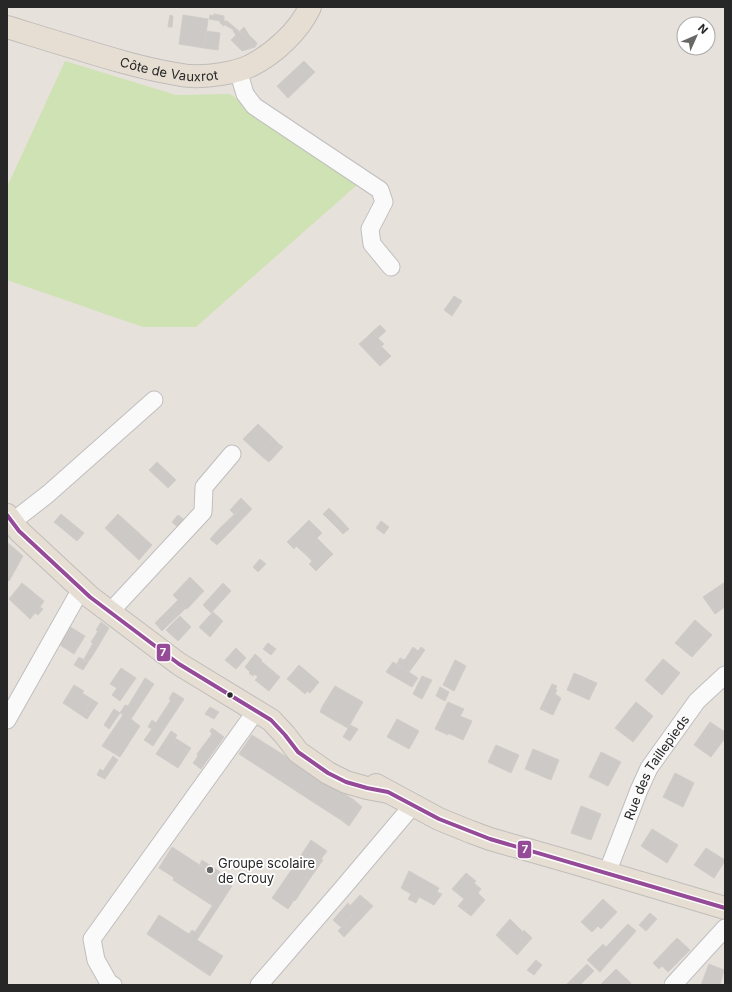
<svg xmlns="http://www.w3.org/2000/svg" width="732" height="992" viewBox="0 0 732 992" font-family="Inter,sans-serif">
<rect width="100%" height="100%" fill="#e7e1dc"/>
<!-- green -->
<path fill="#cee2b3" d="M65,61L176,95L230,94L358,184L196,327H143L7,280V187Z"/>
<!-- building -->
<path fill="#cdc9c6" stroke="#d1ccc8" d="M214,14L224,16V21H227L224,26L220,23V21L209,19L210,15L214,16Z
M170,15L173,16L172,27H168Z
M183,15L208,19L204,48L179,44Z
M227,21L247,38L255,47L242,51L231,40L236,35L233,31L234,30L225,25Z
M244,27L249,35L257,43L255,47L247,38L240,31Z
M206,31L220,33L218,50L204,48Z
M304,61L315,72L288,98L277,86Z
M454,296L462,301L452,316L444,310Z
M380,325L386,331L378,338L372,332Z
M372,332L384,344L378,350L367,337Z
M367,337L378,350L381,346L391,356L380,366L359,344Z
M258,424L273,438L258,453L243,439Z
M273,438L279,444L265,459L258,453Z
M279,444L283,447L269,462L265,459Z
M157,462L176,480L168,488L149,470Z
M241,498L246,503L234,514L230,510Z
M246,503L252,509L225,537L218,530Z
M329,508L340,519L334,525L323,514Z
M61,514L84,533L77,541L54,522Z
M118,514L152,545L139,560L105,528Z
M178,515L187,522L180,529L172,522Z
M340,519L349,529L343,534L334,525Z
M309,520L322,533L317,538L319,540L305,554L296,546L294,549L287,542Z
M381,521L389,527L384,534L376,528Z
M218,530L225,537L217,545L210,539Z
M319,540L333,554L316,571L309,564L312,561L305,554Z
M8,543L23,556L9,581L7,580Z
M260,559L266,564L258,572L253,567Z
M190,577L204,591L187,609L186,608L162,631L155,623L178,600L173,595Z
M725,582V607L715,614L703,597Z
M22,583L44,601L40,607L43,609L38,615L35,613L30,619L9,599Z
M223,583L231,591L211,613L203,605Z
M213,612L223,621L210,637L199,627Z
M180,616L191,627L178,641L166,630Z
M695,620L712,635L692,657L675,643Z
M101,622L109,628L93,655L88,652L93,643L91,642L98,631L96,630Z
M67,625L85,636L74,654L57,643Z
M268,643L276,649L271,655L263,649Z
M413,647L418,651L421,647L425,650L415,664L406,658Z
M236,648L246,658L236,669L225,660Z
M88,652L93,655L88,662L84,659Z
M255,654L262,660L261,661L280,677L269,691L255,680L258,677L254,674L253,676L249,673L250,672L245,667Z
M79,657L88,662L83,670L74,665Z
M400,658L404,660L406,658L415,664L409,672L397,664Z
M663,659L680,673L662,695L645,680Z
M455,660L466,666L454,691L443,685Z
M393,662L418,678L412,687L386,672Z
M299,665L319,682L310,693L307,691L305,694L287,679Z
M121,668L136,678L120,701L112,695L117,688L110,684Z
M574,673L597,683L589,700L567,690Z
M422,676L432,680L422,699L413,694Z
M145,678L154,684L131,719L140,726L120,757L102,746L123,715L120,713L125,705L128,706Z
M552,684L557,686L555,689L557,690L555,694L561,698L553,715L540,709Z
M74,685L84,691L82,693L90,698L89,699L92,701L86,710L91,713L87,719L63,703Z
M335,686L363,702L348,728L337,722L340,718L322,707Z
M440,687L449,692L445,701L436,696Z
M173,692L184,699L153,746L144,740L152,729L148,727L152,720L156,723L171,700L169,699Z
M90,698L98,703L91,713L86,710L92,701L89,699Z
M448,702L464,709L460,716L472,721L463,740L448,733V735L435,729Z
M636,702L653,716L633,742L615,728Z
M210,707L219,712L214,719L205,714Z
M322,707L340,718L337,722L320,712Z
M114,709L120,713L109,729L104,725Z
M397,719L419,731L409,749L387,737Z
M710,722L725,732V738L711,757L694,745Z
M350,725L358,729L350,741L343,737Z
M212,728L224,737L201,769L193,763L198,756L197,754L212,734L210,731Z
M171,731L177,735L173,741L189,751L178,768L156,754Z
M252,735L326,782L313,802L239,754Z
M175,738L191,748L189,751L173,741Z
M496,745L519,755L511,773L488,762Z
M533,749L559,760L551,780L525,769Z
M601,752L621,762L608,786L589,777Z
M113,756L118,760L105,779L97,775L100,769L103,771Z
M675,773L694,783L683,807L663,797Z
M326,782L354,800L341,820L313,802Z
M354,800L362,807L349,826L341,820Z
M581,806L601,814L591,840L571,833Z
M652,829L678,845L667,863L641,846Z
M311,840L327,851L321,859L323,860L309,880L292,869Z
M172,847L232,886L197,940L223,956L210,976L147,934L159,915L189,934L192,930L195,932L214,903L159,868Z
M706,848L725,860V861L714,878L694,865Z
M202,860L220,872L217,876L200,864Z
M292,869L309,880L295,901L294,900L288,909L272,898Z
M409,871L439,888L437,892L442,894L434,905L419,897L416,903L408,899L411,894L401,888Z
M466,873L476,881L474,883L481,889L478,893L485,900L471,916L458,906L464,899L452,889Z
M174,877L214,903L213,906L173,880Z
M360,895L366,900L341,927L335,922Z
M603,899L617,912L601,929L598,926L592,932L581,922Z
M366,900L373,906L344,937L338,931Z
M348,903L350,906L335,922L333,920Z
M650,913L657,919L646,931L639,925Z
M510,919L523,932L524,930L532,938L517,955L496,935Z
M628,924L636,931L600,972L587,960L603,944L606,947Z
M677,938L690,950L668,972L662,966L659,969L653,963Z
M536,960L542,965L534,975L527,970Z
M587,964L594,971L580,985H566Z
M709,964L724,970L720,985H701Z
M616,969L631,983L630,985H602L601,984Z"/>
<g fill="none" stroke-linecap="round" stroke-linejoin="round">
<!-- minor casing -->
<g stroke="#c0bebe" stroke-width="19">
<g id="minor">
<path d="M238,70L245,94L254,106L380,190L384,202L370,229L372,244L391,267"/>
<path d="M12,522L48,494L154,400"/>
<path d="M110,612L203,512L204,487L232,454"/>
<path d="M7,720L81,589"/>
<path id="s1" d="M607,873L639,790L649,768L697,701L725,675"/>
<path d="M113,985L109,983L96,960L92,939L256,711"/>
<path d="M259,985L342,889L413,805"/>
<path d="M673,985L725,928"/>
</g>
</g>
<!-- major casing -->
<g stroke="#bfbdbb" stroke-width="24">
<g id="major">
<path id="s2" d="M7,27C46,39 84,51 123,62C141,67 158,71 176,74C181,75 186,76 191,76C209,77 235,73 250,66C274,54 299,31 310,7"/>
<path d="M7,515L19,531L90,597L110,612L179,664L271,720L285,735L298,752L328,773L346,782L367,788L388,792"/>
<path d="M376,785L439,819L471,832L490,839L574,863L725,908"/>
</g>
</g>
<!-- minor -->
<use href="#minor" stroke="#fbfafa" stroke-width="17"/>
<!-- major -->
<use href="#major" stroke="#e6ded2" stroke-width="22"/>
<!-- bus-1 casing -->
<g stroke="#fff" stroke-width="7">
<path id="bus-1" d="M7,515L19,531L90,597L179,664L271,720L285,735L298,752L328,773L346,782L367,788L388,792L439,819L490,839L725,908"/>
</g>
<!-- bus-1 -->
<use href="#bus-1" stroke="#954b97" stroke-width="4"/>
</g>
<!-- markers -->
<circle fill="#272727" stroke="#fff" stroke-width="1.5" cx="230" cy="695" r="3.5"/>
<circle fill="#6a6866" stroke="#fff" stroke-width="1.5" cx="210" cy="870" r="4"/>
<g text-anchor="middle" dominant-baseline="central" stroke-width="3.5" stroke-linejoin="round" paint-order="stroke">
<!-- street labels -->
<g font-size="13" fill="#272727" stroke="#fff">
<text stroke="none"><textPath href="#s2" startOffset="168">Côte de Vauxrot</textPath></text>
<text stroke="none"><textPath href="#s1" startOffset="117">Rue des Taillepieds</textPath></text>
</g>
<!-- poi labels -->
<g font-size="13" fill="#272727" stroke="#fff" text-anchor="start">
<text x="218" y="863">Groupe scolaire<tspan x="218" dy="15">de Crouy</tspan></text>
</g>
</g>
<g stroke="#fff" stroke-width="1.5">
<rect x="156" y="643" width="15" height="19" rx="4" fill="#954b97"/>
<rect x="517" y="840" width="15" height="19" rx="4" fill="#954b97"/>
</g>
<g font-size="11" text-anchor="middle" font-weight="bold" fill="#fff">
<text x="163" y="656">7</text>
<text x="525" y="853">7</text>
</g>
<!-- border -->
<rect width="732" height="992" fill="none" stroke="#272727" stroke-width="16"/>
<!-- north arrow -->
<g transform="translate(696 36) rotate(45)"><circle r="19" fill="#ffffff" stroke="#a9a9a9"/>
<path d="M0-3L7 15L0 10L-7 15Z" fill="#6a6866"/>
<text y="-6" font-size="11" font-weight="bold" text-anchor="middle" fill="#272727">N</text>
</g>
</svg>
